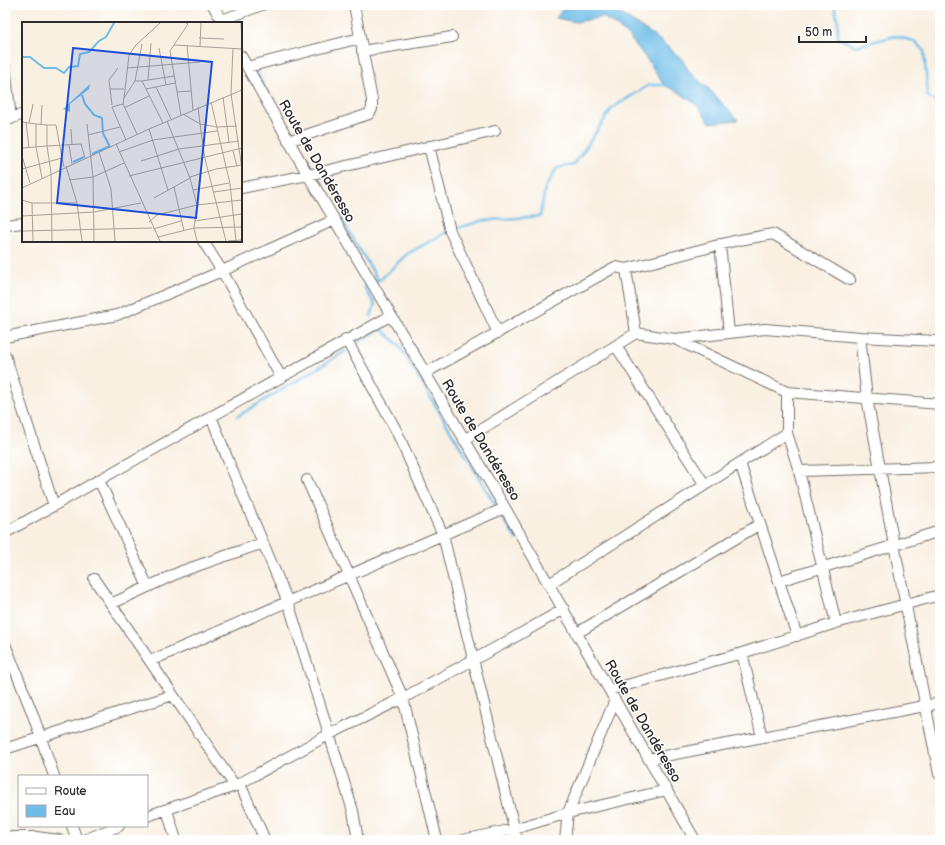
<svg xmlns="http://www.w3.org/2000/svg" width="945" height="845" viewBox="0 0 945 845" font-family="'Balsamiq Sans',sans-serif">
<rect width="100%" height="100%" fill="#fff"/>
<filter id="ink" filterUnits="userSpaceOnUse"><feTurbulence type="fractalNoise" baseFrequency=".025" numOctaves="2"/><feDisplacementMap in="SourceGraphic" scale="8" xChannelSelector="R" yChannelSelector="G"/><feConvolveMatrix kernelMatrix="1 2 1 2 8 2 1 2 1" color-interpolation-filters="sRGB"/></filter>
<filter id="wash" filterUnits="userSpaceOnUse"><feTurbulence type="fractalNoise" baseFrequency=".012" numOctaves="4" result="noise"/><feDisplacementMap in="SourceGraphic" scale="16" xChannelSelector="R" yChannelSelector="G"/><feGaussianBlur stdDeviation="0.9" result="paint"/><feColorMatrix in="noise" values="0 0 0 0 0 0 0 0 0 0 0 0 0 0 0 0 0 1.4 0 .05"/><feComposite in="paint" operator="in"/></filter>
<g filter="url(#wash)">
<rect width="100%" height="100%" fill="#f9f0e2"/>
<!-- water -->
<path fill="#6ebde9" stroke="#4c748a" d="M565,5H615L618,12L631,21L652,34L681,58L690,73L708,88L738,120L710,123L697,105L677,91L664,85L649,62L626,33L603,17L576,22L556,18Z"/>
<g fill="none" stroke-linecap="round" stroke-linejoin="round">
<!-- stream -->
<path stroke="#6ebde9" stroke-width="2.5" d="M834,5L838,21V38L856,46L895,36L914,41L924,51L928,97L940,103
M254,68L290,134
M298,145L313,170
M318,180L378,280
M452,230L481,221L540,216L545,188L557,168L574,165L612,108L649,85H664
M374,282L381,279L407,254L447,232
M366,285L365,289L375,304L371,316
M378,326L399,345L496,506
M359,342L381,329
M238,416L346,351
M501,515L516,539"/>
</g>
</g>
<g filter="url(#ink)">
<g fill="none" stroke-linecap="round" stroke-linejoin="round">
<!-- minor casing -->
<g stroke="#73706b" stroke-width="12">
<path id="minor" d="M213,5L223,23
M222,20L262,5
M362,51L452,37
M241,56L308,175L505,508L695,840
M5,66L11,119
M247,67L360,38
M5,121L23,114
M288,141L369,114L372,109V100L354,5
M429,146L450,231L498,333
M241,188L308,175L495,131
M5,225L23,223
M203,241L222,271L281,377
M720,244L729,333
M626,269L734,241L773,234L850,280
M5,337L117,315L222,271L334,220
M860,337L867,398L894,545L939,774
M346,339L396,430L443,535L517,840
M616,346L705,485
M5,355L54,506
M425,373L615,267L626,269L636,333
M787,392L940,404
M211,416L228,460L288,602L353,811L358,840
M787,433V392L675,339L765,329L860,337L936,341L940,343
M464,440L636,333L675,339
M740,463L797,636
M799,471L940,467
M99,480L148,587
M307,480L403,698L437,840
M5,533L390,316
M94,579L235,786
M779,581L940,531
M549,584L787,433L799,471L836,623
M111,604L182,571L263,543
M577,633L760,524
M5,644L33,715L54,776
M742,653L762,737
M150,661L505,508
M609,690L742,653L836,623L940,595
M5,749L173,695
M649,759L940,703
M240,784L265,840
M167,810L176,840
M147,816L235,786L330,734L403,698L508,641L564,609
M72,826L77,840
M5,837H36L59,840
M84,840L119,826
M463,840L514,829L568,813L615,700
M565,840L568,813L667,790"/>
</g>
<!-- minor -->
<use href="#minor" stroke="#fff" stroke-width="10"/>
</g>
</g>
<g text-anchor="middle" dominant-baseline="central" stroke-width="3" stroke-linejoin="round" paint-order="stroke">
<!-- street labels -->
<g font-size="14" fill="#2b2b2b" stroke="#fff">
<text transform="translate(317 161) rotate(60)">Route de Dandéresso</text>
<text transform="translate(481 440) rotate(59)">Route de Dandéresso</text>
<text transform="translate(643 721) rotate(60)">Route de Dandéresso</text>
</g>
</g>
<!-- overview -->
<g transform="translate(22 22)">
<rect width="220" height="220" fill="#f9f0e2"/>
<path d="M68,62L67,67L48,82V90L41,87Z" fill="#6ebde9"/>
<path fill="none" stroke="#6ebde9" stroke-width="2" d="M0,35H8L22,46H34L42,51L47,45L56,44L58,32L67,30L77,19L84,15L92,1M60,73L63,82L72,93L80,96L81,111L88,125M70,132L88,124M51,140L62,135"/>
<path fill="none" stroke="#a7a199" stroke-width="1" d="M219,1L220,19M177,16L202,17M152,23L220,27M165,23L171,88M178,24L179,1M137,26L144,63M211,26L209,72L220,147M105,46L178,40M126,58L129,21M113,59L120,22M120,59H113L102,76L107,33L114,23L138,1M134,65L149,97M88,67H102M124,67L153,61M155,70L169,69M201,75L207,120M102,76L101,82L115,112M189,80L208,162L214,219M101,82L90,85L104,118M90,83L87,58L96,46M176,85L178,102L195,105L215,104M102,86L127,74M161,92L178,102L183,137L204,219M159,93L148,29L166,2L164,1M145,99L168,156L175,183L172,206L175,219M0,100L14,102V125L20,156M4,100L7,126M7,101L11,82M141,101L120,59L152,54M19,102L20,83M65,102L71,155L72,219M25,103H34L40,136M49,107L50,122M127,107L146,168M66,113L98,105M94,122L138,219M47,123L50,142M0,126L25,124V103L14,102M211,129L215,144M77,130L89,167L93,219M97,130L131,118L195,109M0,134L8,161M119,139L157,127L217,119M44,144L55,181L60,219M0,147L40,136L42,145M107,154L220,126M168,155L194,147L220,143M47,158L71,155L102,141M152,165L162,209M0,166L127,107L220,68M171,168L207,161M192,170L220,166M132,176L168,156M0,178L10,181H55M10,181L11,219M0,194L72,190L119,181M172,199L220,192M127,200L135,193L175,183L220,178M131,207L159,199M0,209L130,206M136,215L172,206L220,205M30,219L29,151L25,124L59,122L63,136M206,219L220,218"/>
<path fill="#1d4ed8" fill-opacity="0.15" stroke="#1d4ed8" stroke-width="2" d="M51,26L190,40L174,196L35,181Z"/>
<rect width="220" height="220" fill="none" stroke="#2b2b2b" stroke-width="2"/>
</g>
<!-- margin -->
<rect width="945" height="845" fill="none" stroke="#fff" stroke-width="20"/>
<!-- legend -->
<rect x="18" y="775" width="130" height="52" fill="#ffffff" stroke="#aaaaaa"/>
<rect x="26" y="788" width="20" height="6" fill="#ffffff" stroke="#aaaaaa"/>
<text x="54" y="795" font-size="12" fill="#2b2b2b">Route</text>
<rect x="26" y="805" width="20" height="12" fill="#6ebde9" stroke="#aaaaaa"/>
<text x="54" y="815" font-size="12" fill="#2b2b2b">Eau</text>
<!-- scale -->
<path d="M799 36v6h67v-6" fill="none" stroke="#2b2b2b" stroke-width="2"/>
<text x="805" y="36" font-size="12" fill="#2b2b2b" stroke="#ffffff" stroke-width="3" paint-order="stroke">50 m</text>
</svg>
